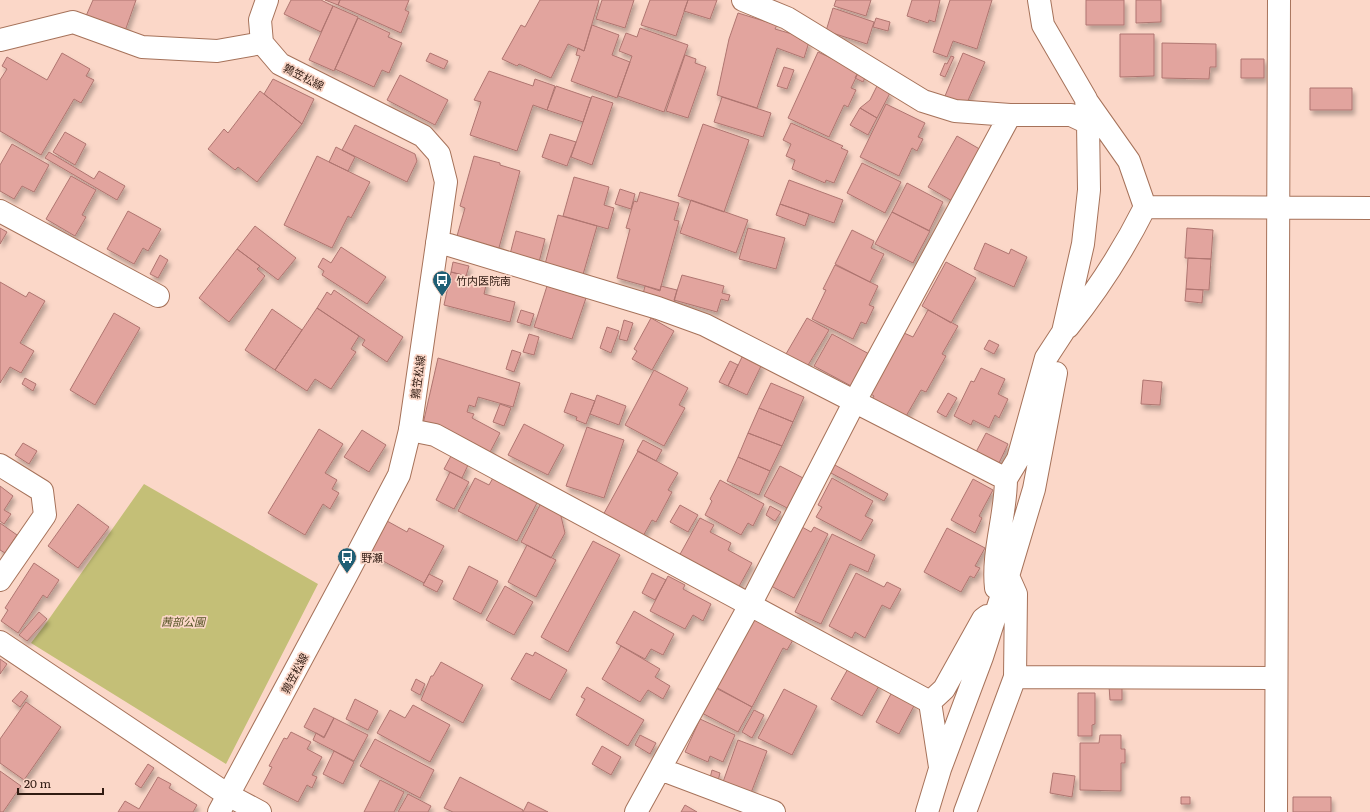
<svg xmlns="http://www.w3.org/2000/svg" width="1370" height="812" viewBox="0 0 1370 812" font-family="Literata,'Noto Sans JP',serif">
<defs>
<filter id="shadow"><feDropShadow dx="2.5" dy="4.5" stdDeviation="2" flood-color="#0004"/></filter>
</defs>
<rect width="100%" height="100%" fill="#fbd7c8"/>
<!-- green -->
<path fill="#c4bf77" d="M144,484L318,584L226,764L31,643L44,626Z"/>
<!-- building -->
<path fill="#e2a49e" stroke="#af7570" filter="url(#shadow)" d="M93,0H136L125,31L86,16Z
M291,0H321L333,6L321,32L284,14Z
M325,0H340L338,5Z
M340,0H409L405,10L409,12L401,33L338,5Z
M540,0H599L584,51L568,44L551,78L519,64L517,66L502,59L521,25L525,27Z
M602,0H634L625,28L596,19Z
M650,0H688L676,36L641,25Z
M688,0H717L710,19L684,11Z
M836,0H871L866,16L834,6Z
M912,0H940L935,22L929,20L928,23L907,16Z
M950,0H992L977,49L953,41L947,57L933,52Z
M1086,0H1124V25H1086Z
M1136,0H1161V22L1136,23Z
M333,6L358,17L334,71L309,60Z
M833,8L874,22L867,44L826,31Z
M738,13L777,25L775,29L799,36V39L809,42L804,58L777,48L757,108L717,95L729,39Z
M358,18L390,33L388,37L402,43L389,73L382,70L374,87L335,69Z
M876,18L890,22L888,31L873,27Z
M592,25L619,35L612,55L630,62L617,98L571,81L580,56L576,55L578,48L584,51Z
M640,28L688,45L664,112L618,96L632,56L619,51L626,33L637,37Z
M1120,34H1154V76L1120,77Z
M1162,43L1216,44V67H1210L1209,79L1162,78Z
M818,52L859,71L851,88L856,90L848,107L844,105L829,137L788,118Z
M62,53L90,69L86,76L94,80L81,103L74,99L41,155L0,131V80L7,69L2,66L7,57L47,80Z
M430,53L448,61L444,69L426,61Z
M963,53L985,62L966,105L945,96Z
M685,55L696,59L695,63L706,67L688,118L666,111Z
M951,56L954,57L945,77L940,75L945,63L947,64Z
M1241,59H1264V78H1241Z
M784,67L794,70L787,89L777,86Z
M489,71L533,86L535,79L555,86L547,110L533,105L517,151L470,135L481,102L474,100Z
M858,72L866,76L863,82L855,78Z
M400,75L448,100L435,125L387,100Z
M273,79L314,99L302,124L264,94Z
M556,86L591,98L583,122L547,110Z
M877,86L890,93L877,118L860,108L870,100Z
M1310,88H1352V110H1310Z
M260,91L302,124L257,182L238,167L235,170L208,149L224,129L228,133Z
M592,96L613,103L592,165L571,157Z
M722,97L771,113L763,137L714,122Z
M886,104L925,123L918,137L923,139L917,151L912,148L899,176L860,157Z
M860,108L877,118L868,135L850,125Z
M791,123L843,146L841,148L848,151L834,183L826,180L825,183L792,169L795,160L786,156L791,144L783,140Z
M703,124L749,140L724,212L678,196Z
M355,125L415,154L417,161L407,182L342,150Z
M65,132L86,144L75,165L53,152Z
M550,134L576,142L567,166L542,157Z
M957,136L983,151L954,202L928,187Z
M12,144L49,165L34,192L22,186L14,199L0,191V165Z
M336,147L355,157L348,171L329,162Z
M49,152L94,179L99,171L125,186L117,200L45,158Z
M317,156L370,182L351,218L348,216L332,248L284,225Z
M474,156L500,163V165L520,171L497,255L455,243L465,208L460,206Z
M862,163L901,182L885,213L847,193Z
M71,176L96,190L82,215L86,217L75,236L46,219Z
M574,177L609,187L604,205L614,208L608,229L563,216Z
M789,180L843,200L834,223L780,204Z
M907,183L943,202L929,231L892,212Z
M620,189L635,194L631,209L615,204Z
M640,192L679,203L674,220L679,221L660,290L617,278L630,229L626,228L634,201L637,202Z
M691,200L748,220L736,253L680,233Z
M780,204L809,214L805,226L776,215Z
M128,211L161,229L148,251L143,248L134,264L107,249Z
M892,212L930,231L913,263L875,244Z
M558,215L597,226L582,278L544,268Z
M255,226L296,258L278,280L237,249Z
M0,228L7,232L0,244Z
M748,228L785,238L776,269L739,259Z
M1187,228L1213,230L1211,259L1185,258Z
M852,230L874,241L871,248L884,254L870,282L835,264Z
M516,231L545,239L538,266L509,258Z
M985,243L1009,254L1011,249L1027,257L1014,287L974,269Z
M341,247L386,277L367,304L322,275L324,271L318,267L323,258L331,263Z
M237,249L260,266L257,269L265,276L229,322L199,298Z
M160,255L168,260L158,278L150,274Z
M1188,258L1211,259L1209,290L1186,289Z
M453,262L469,266L466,276L451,272Z
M946,262L976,278L951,323L922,306Z
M835,265L878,286L869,305L874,307L866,324L861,322L853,339L812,319L826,290L823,289Z
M451,272L487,281L484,294L515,302L510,322L444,305Z
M682,275L724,286L722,293L730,295L728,301L721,299L717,312L674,300Z
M0,282L26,297L29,292L45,301L20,343L34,351L21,373L10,367L0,383Z
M547,286L586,298L572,339L534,327Z
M645,286L660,291L661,286L677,290L674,302L643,294Z
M1186,289L1203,290L1202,303L1185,301Z
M334,290L403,337L387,362L362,345L365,340L317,308L327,292L331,295Z
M317,308L359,336L351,349L356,352L331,389L315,379L307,391L275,370Z
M272,309L302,330L275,370L245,350Z
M521,310L534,314L530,326L517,322Z
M928,310L958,326L942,354L946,356L926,392L921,390L905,418L871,401L874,396L869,393L904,333L913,337Z
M114,313L140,328L95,405L70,390Z
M651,318L674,331L652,370L632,359L637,351L634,349Z
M807,318L829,330L807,367L786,354Z
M624,320L633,323L627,341L619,339Z
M607,327L619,331L611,353L600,348Z
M529,334L539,337L534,355L523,352Z
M832,334L871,355L853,387L814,366Z
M989,340L999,345L994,354L984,349Z
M512,350L521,353L514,372L506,369Z
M743,355L762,364L747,395L728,386Z
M438,358L520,383L513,407L478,397L475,407L469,405L467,412L474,414L472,418L500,433L488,456L423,424Z
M730,361L738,365L728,386L719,382Z
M981,368L1005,379L998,394L1008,399L999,418L995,415L989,428L973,420L971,425L954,416L971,381L974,382Z
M654,370L688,388L679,405L685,408L664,446L625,425Z
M25,378L36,384L33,391L22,384Z
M1143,380L1162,382L1160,405L1141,404Z
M771,383L804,397L793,422L759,408Z
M571,393L595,401L586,424L576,420L577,417L564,412Z
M948,393L957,398L946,417L937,412Z
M597,395L626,406L619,425L590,414Z
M500,404L511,408L504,426L493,422Z
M759,408L793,422L782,446L748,433Z
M524,424L564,445L548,475L508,455Z
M587,427L624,440L604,498L566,486Z
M319,429L343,444L325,473L337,480L332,489L339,493L330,509L323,504L305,535L268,513Z
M362,430L386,445L369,472L344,457Z
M748,433L782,446L770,471L738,457Z
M986,433L1008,444L999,463L976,452Z
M643,440L662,450L656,461L637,451Z
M23,443L37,451L29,464L15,455Z
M638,451L678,473L668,490L672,492L656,522L652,520L642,538L602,517Z
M451,456L468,465L462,478L444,469Z
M738,457L770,471L759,495L727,481Z
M833,464L888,494L884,501L829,472Z
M780,466L805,479L789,509L764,496Z
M450,472L469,482L454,509L436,500Z
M475,478L489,485L493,478L538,501L517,541L458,511Z
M832,478L873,501L865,516L873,520L861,541L816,517L822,507L818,505Z
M973,479L993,490L979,516L982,518L975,533L951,520Z
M720,480L764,504L753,526L748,523L741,535L705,515L712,501L710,499Z
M0,486L13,496L4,510L11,514L4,524L0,521Z
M541,503L560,512L565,533L551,558L521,542Z
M78,504L109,527L78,568L48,546Z
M680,505L698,515L688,532L670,522Z
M770,506L781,512L775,521L766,515Z
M700,518L714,525L710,532L731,543L728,550L752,563L737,590L678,558Z
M387,521L407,532L409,528L444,546L424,583L370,554Z
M0,523L17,535L5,553L0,550Z
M802,527L811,532L814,527L828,534L794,598L771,586Z
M947,528L985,548L975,566L980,568L974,578L970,576L961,592L924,572Z
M832,534L875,555L868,572L850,564L821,624L795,612Z
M593,541L620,555L568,652L541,637Z
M527,545L556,560L536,597L508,582Z
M34,563L59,580L47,598L43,595L18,633L1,621L8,610L5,608Z
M469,566L498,581L481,614L453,599Z
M652,573L666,580L655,600L642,593Z
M856,573L884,587L887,582L901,589L890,609L882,605L865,638L855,632L852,638L829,626Z
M429,574L443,581L437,592L423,585Z
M668,576L685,585L683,589L711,604L703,621L693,615L685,629L650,611Z
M505,586L533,602L514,635L486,620Z
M634,611L674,634L663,655L651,649L645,659L616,643Z
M39,612L47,619L27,641L19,635Z
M750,617L793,640L787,650L783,648L752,707L714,686Z
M621,646L660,669L655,677L670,686L663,699L648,690L640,702L602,679Z
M535,652L567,670L550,700L511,679L526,653L533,656Z
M0,659L7,664L0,674Z
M441,662L483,685L463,723L421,700L431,676H433Z
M849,667L880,684L862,716L831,699Z
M416,679L425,684L420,695L411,690Z
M1109,686H1122V700H1110Z
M587,687L644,720L628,746L576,715L585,699L581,697Z
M714,687L752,707L738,732L700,712Z
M784,689L817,706L792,755L758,738Z
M21,691L28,696L20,707L12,701Z
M892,692L915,704L899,734L876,722Z
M1078,693H1095V724L1092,725V736H1078Z
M355,699L378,711L368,730L346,719Z
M26,702L61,727L24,780L0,763V739Z
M413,705L450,725L430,762L377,733L390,710L405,718Z
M314,708L334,718L324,737L304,727Z
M754,710L764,715L752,738L742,732Z
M334,718L368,735L354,761L313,740L316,733L324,738Z
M700,719L735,735L723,762L710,756L708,762L685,752Z
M291,732L311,742L307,749L322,757L312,775L317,777L312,788L307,785L298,802L263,784L272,767L269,766L284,738L287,739Z
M640,735L656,743L650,754L635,745Z
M1100,735H1121V749H1125V763H1121V791L1080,790V743H1099Z
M375,739L434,770L420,798L360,766Z
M738,740L767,751L751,793L723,782Z
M602,746L621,757L611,775L592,764Z
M334,751L354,762L343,784L323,774Z
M148,764L154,768L141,788L135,784Z
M712,770L720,773L718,781L710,778Z
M0,771L21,786L3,812H0Z
M1053,773L1075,776L1072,797L1050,793Z
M158,777L171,784L169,788L197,805L193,812H118L125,801L139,809Z
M460,777L523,810L522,812H453L444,808Z
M380,780L404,792L394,812H364Z
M408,794L431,806L428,812H398Z
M1181,797H1190V804H1181Z
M1293,797H1331V812H1293Z
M528,802L548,812H523Z
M685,805L697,812H681Z"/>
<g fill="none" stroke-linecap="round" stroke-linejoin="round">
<!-- minor casing -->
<g stroke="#a6725a" stroke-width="24">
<path id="minor" d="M743,0L787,18L923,101L955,111L1010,115H1071L1088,123
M0,40L73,22L142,47L217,51L262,43
M1145,207L1370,208
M0,211L158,296
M437,244L449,245L658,308L705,325L1006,479L1018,459L1046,358L1063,332L1083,244L1089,190L1088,123L1086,99L1043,25L1039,0
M1068,327C1096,292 1125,247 1145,207L1129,161L1086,100
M410,430L435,435L930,702L940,767
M0,465L42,491L45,515L0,580
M996,588C992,552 1006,515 1006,479
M0,642L228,795L260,812
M1015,677L1276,678
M930,702L944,689L983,619L987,616
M660,769L774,812
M636,812L750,605L855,401L1010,115
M927,812L940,769L982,657L1008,576L1034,489L1056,373
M965,812L1015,677L1016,594L1008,576
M1276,812L1279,0"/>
</g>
<!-- secondary casing -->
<g stroke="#a6725a" stroke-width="24">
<path id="secondary" d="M219,812L347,574L399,475L410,430L446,182L439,154L423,136L280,64L262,43L260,20L267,0"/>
</g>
<!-- minor -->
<use href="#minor" stroke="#fff" stroke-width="22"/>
<!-- secondary -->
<use href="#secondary" stroke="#fff" stroke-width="22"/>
</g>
<!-- icons -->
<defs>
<g id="bus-pin" transform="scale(1)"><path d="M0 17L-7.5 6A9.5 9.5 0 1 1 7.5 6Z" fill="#205f75" stroke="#fbd7c8"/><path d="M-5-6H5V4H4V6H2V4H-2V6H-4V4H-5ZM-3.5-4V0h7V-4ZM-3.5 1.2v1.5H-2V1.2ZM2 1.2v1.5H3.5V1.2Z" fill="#fff"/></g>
</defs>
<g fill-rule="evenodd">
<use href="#bus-pin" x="442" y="280"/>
<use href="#bus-pin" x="347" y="557"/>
</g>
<g text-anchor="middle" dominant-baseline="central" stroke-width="3.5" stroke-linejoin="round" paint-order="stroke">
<!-- street labels -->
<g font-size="11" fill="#301b12" stroke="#fbd7c8">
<text transform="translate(304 76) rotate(27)">鶉笠松線</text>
<text transform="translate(417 377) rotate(-82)">鶉笠松線</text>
<text transform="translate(294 673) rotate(-62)">鶉笠松線</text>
</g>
<!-- poi labels -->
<g font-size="11" fill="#301b12" stroke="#fbd7c8" text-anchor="start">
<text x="456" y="280">竹内医院南</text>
<text x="361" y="557">野瀬</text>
</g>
<!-- park labels -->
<g font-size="11" font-style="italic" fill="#565326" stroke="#fbd7c8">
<text x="183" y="621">茜部公園</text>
</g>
</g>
<!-- scale -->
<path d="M18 788v6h85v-6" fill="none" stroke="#301b12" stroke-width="2"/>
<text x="24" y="788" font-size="12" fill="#301b12" stroke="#fbd7c8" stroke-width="3" paint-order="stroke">20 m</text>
</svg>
